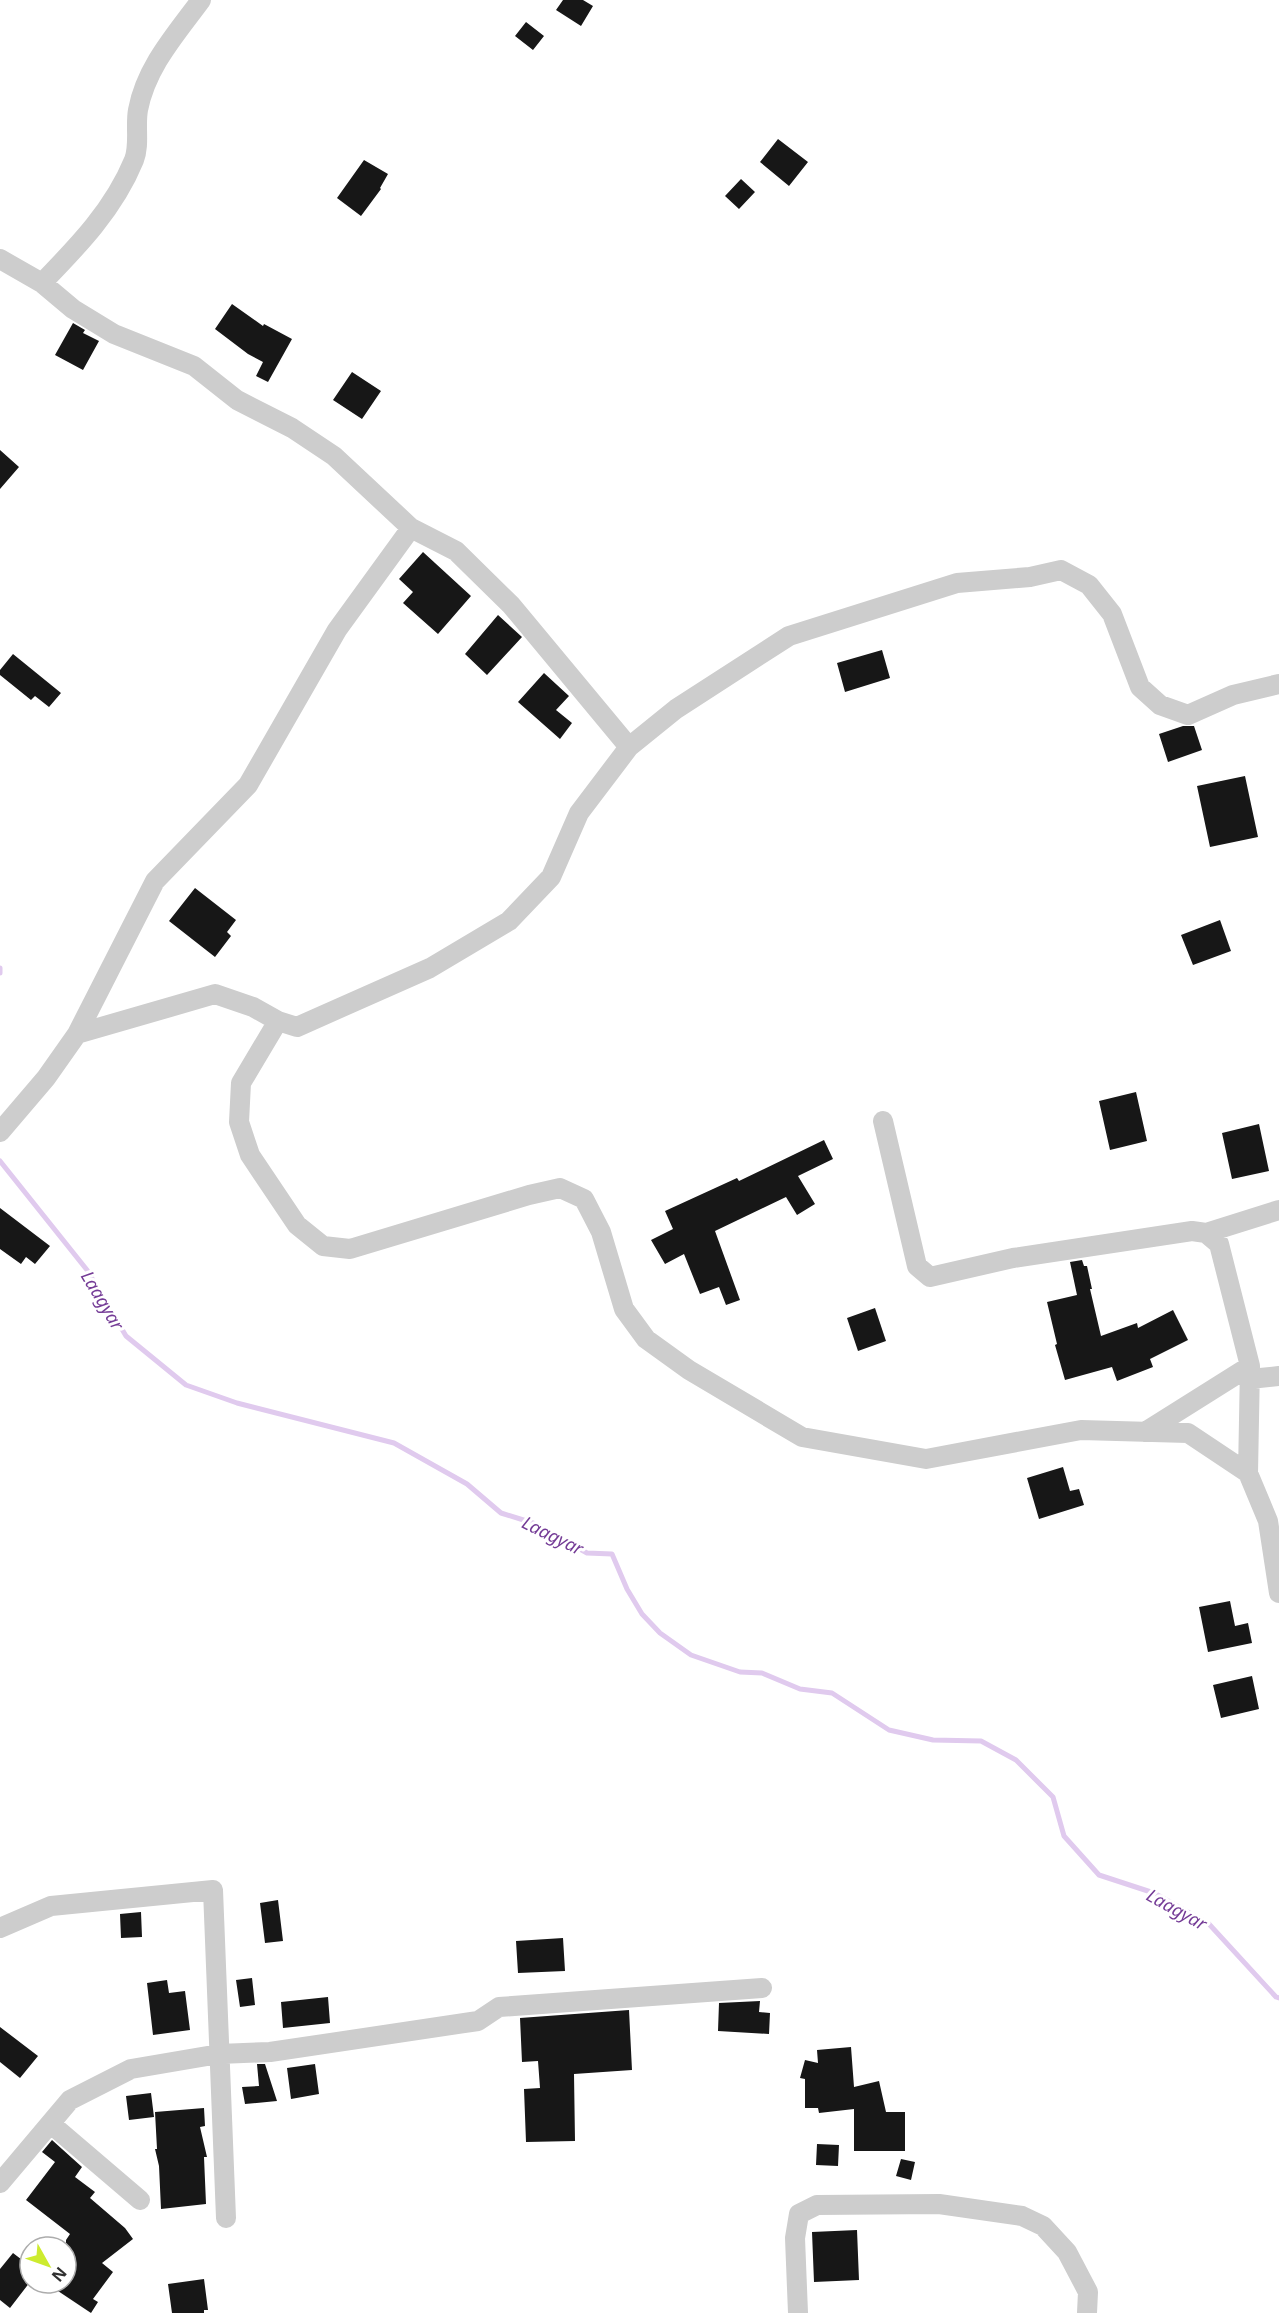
<svg xmlns="http://www.w3.org/2000/svg" width="1279" height="2313" viewBox="0 0 1279 2313" font-family="'Noto Sans',sans-serif">
<rect width="100%" height="100%" fill="#fff"/>
<g fill="none" stroke-linecap="round" stroke-linejoin="round">
<!-- stream -->
<path stroke="#e0caee" stroke-width="5" d="M0,968V973
M0,1161L87,1270L126,1336L186,1385L237,1403L394,1443L467,1484L501,1513L533,1523L587,1553L612,1554L627,1589L642,1614L660,1633L691,1655L740,1672L762,1673L800,1689L832,1693L889,1730L933,1740L981,1741L1016,1760L1053,1797L1064,1836L1099,1875L1154,1893L1209,1924L1276,1997L1279,1998"/>
</g>
<!-- building -->
<path fill="#171717" d="M563,0H583L593,6L581,26L556,10Z
M526,22L544,36L533,50L515,36Z
M778,139L808,162L789,186L760,162Z
M364,160L388,174L380,188L381,189L361,216L337,198Z
M741,179L755,192L739,209L725,196Z
M232,304L263,326L264,324L292,339L268,382L256,376L263,362L248,354L215,329Z
M73,323L85,330L83,333L99,341L83,370L55,355Z
M352,372L381,391L362,419L333,400Z
M0,450L19,467L0,489Z
M423,552L471,596L438,634L403,603L413,592L399,579Z
M498,615L522,637L487,675L465,654Z
M882,650L890,678L845,692L837,663Z
M13,654L61,693L49,707L35,696L31,700L0,675V670Z
M544,673L569,696L556,710L572,723L560,739L518,702Z
M1183,726H1194L1202,750L1168,762L1159,734Z
M1245,776L1258,837L1210,847L1197,786Z
M195,888L236,920L227,932L231,936L215,957L169,921Z
M1220,920L1231,951L1193,965L1181,935Z
M1136,1092L1147,1141L1110,1150L1099,1101Z
M1259,1124L1269,1171L1232,1179L1222,1133Z
M824,1140L833,1159L798,1176L815,1204L797,1215L786,1197L715,1231L740,1300L726,1305L719,1287L700,1294L684,1254L665,1264L651,1240L673,1229L665,1211L737,1178L739,1181Z
M0,1208L50,1246L35,1264L26,1257L21,1264L0,1249Z
M1082,1260L1084,1266H1087L1092,1289H1090L1101,1336L1137,1323L1138,1328L1173,1310L1188,1340L1150,1359L1153,1367L1117,1381L1112,1367L1065,1380L1055,1345L1057,1344L1047,1302L1077,1295L1070,1262Z
M875,1308L886,1341L858,1351L847,1318Z
M1063,1467L1070,1491L1079,1489L1084,1505L1039,1519L1027,1478Z
M1230,1601L1235,1626L1248,1623L1252,1643L1208,1652L1199,1607Z
M1252,1676L1259,1709L1221,1718L1213,1685Z
M278,1900L283,1941L265,1943L260,1903Z
M141,1912L142,1937L121,1938L120,1914Z
M563,1938L565,1971L518,1973L516,1941Z
M252,1978L255,2005L240,2007L236,1980Z
M167,1980L169,1993L185,1991L190,2030L153,2035L147,1983Z
M328,1997L330,2023L283,2028L281,2002Z
M760,2001L759,2012L770,2013L769,2034L718,2031L719,2003Z
M629,2010L632,2070L574,2074L575,2141L526,2142L524,2089L540,2088L538,2061L522,2062L520,2018Z
M0,2027L38,2056L20,2078L0,2062Z
M851,2047L854,2087L879,2081L886,2112H905V2151H854V2109L819,2113L818,2108H805V2079L800,2078L805,2060L818,2063L817,2050Z
M257,2064H265L277,2101L245,2104L242,2087L259,2086Z
M315,2064L319,2094L291,2099L287,2068Z
M151,2093L154,2117L129,2120L126,2096Z
M204,2108L205,2126L200,2127L207,2157H204L206,2204L161,2209L159,2166L155,2149H157L155,2112Z
M52,2140L82,2167L75,2177L95,2192L90,2198L125,2228L133,2239L102,2263L113,2272L93,2299L98,2302L91,2313L46,2283H66V2240L70,2234L26,2200L55,2162L42,2152Z
M817,2144L839,2145L838,2166L816,2165Z
M901,2159L915,2162L911,2180L896,2176Z
M857,2230L859,2280L814,2282L812,2232Z
M13,2253L30,2266V2282L10,2308L0,2300V2269Z
M204,2279L208,2310H204V2313H172L168,2284Z"/>
<g fill="none" stroke-linecap="round" stroke-linejoin="round">
<!-- minor -->
<path stroke="#cdcdcd" stroke-width="20" d="M0,259L42,283L73,309L114,334L194,366L237,400L292,428L334,456L411,528L456,551L511,605L629,747
M42,283C78,246 114,209 134,160C140,145 135,126 138,110C146,67 176,34 201,0
M278,1021L241,1083L239,1122L250,1155L297,1225L323,1246L350,1249L529,1195L560,1188L584,1199L601,1232L624,1309L646,1339L689,1370L802,1437L926,1459L1081,1430L1188,1433L1248,1473L1268,1521L1279,1593
M77,1034L215,994L253,1007L278,1021L297,1027L430,968L509,921L551,877L579,813L629,747L676,709L789,636L957,583L1030,577L1061,570L1089,585L1112,614L1140,687L1160,705L1188,715L1233,695L1279,684
M883,1121L917,1266L930,1277L1013,1258L1192,1231L1206,1233L1219,1244L1250,1366L1248,1473
M0,1132L46,1078L77,1034L155,881L248,785L337,630L411,528
M1206,1233L1279,1210
M1250,1379L1279,1376
M1145,1432L1250,1366
M0,1928L51,1906L213,1890L226,2218
M51,2124L140,2200
M0,2183L70,2100L131,2069L219,2054L270,2052L478,2021L499,2007L762,1988
M798,2313L795,2238L799,2214L817,2205L939,2204L1022,2216L1043,2226L1067,2252L1088,2292L1087,2313"/>
</g>
<g text-anchor="middle" dominant-baseline="central" stroke-width="6" stroke-linejoin="round" paint-order="stroke">
<!-- water labels -->
<g font-size="18" font-style="italic" fill="#743b96" stroke="#fff">
<text transform="translate(103 1300) rotate(59)">Laagyar</text>
<text transform="translate(553 1535) rotate(26)">Laagyar</text>
<text transform="translate(1177 1909) rotate(29)">Laagyar</text>
</g>
</g>
<!-- north arrow -->
<g transform="translate(48 2265) rotate(130)"><circle r="28" fill="#ffffff" stroke="#acacac" stroke-width="1.5"/>
<path d="M0-4.5L10 22L0 15L-10 22Z" fill="#cdeb2f"/>
<text y="-9" font-size="16" font-weight="bold" text-anchor="middle" fill="#303030">N</text>
</g>
</svg>
